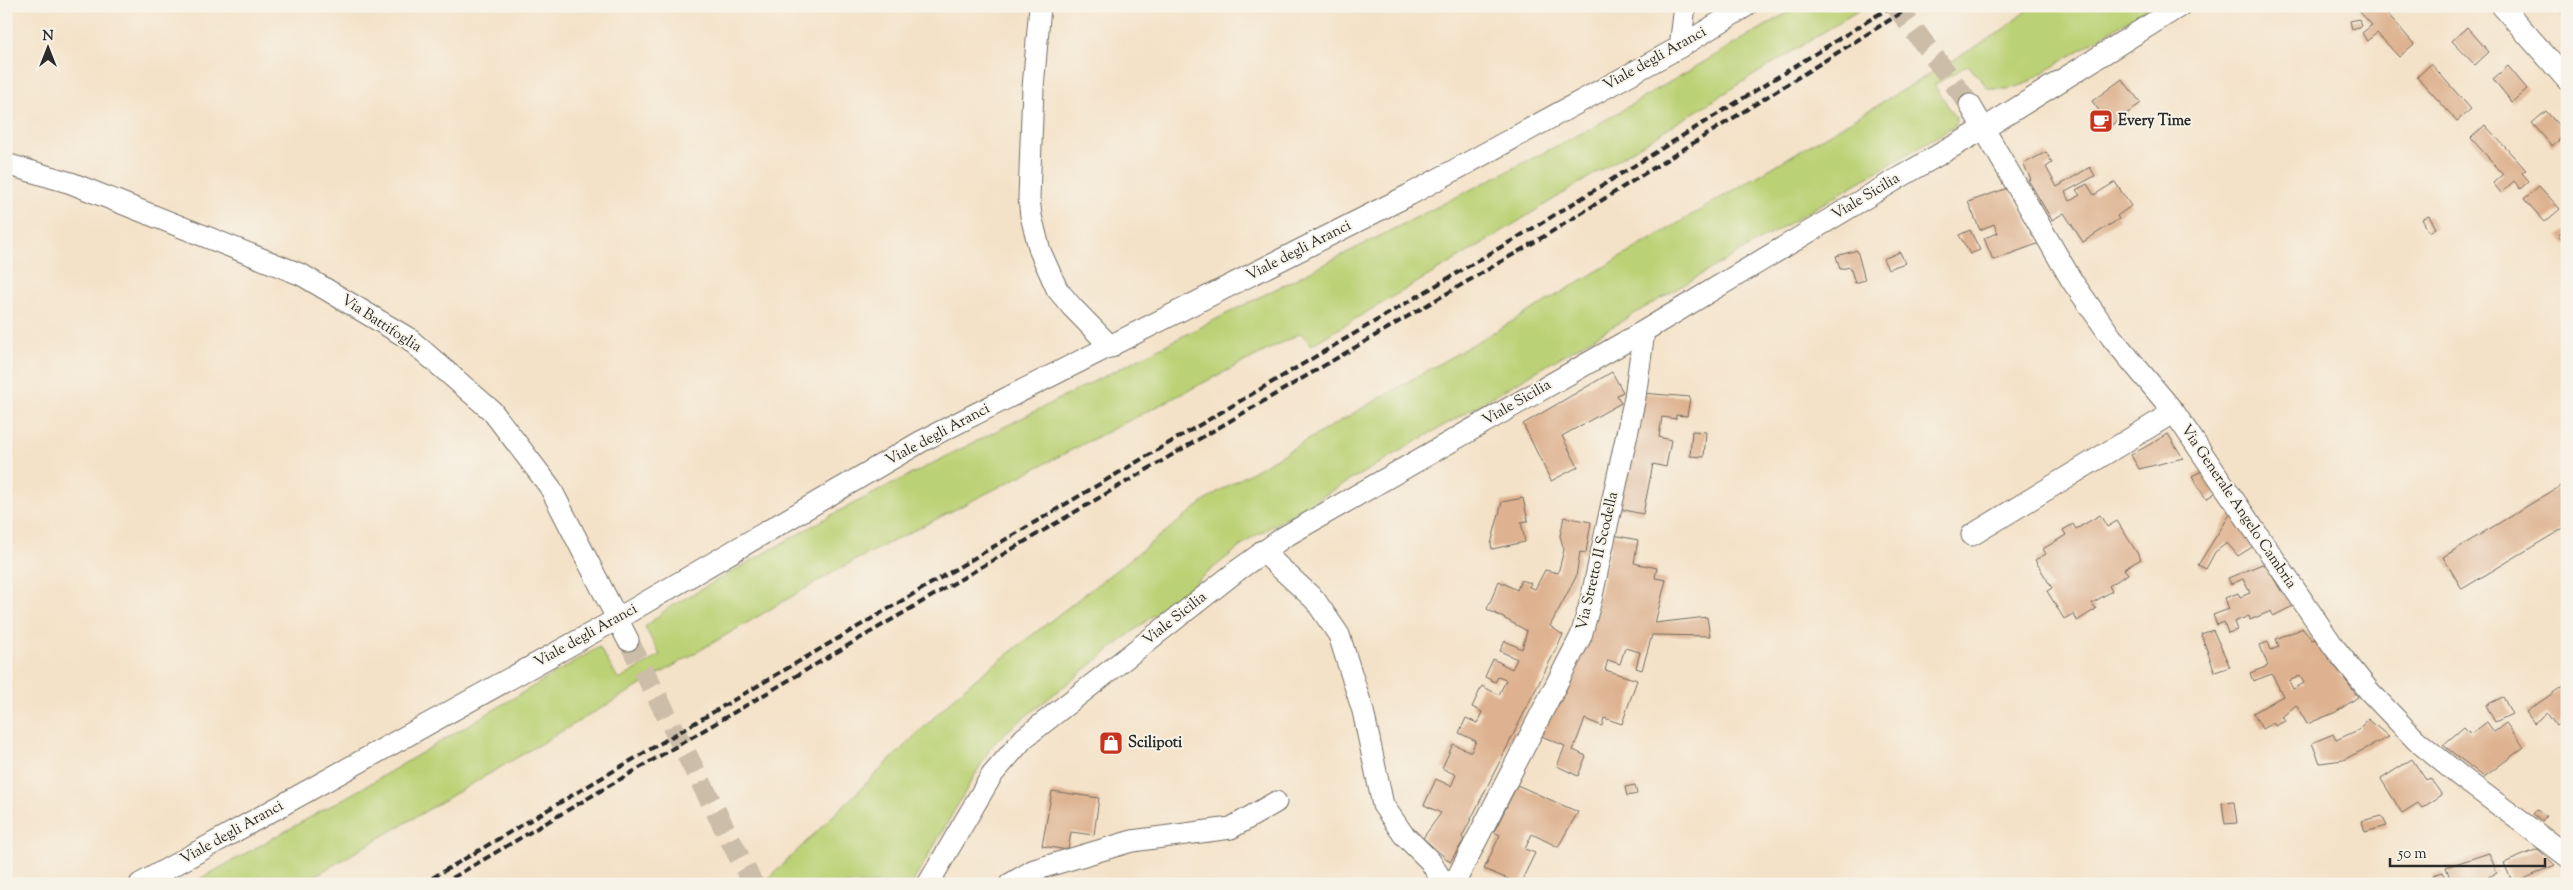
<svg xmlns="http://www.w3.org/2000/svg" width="2573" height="890" viewBox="0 0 2573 890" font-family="'Sorts Mill Goudy',serif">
<rect width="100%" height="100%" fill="#f7f3e8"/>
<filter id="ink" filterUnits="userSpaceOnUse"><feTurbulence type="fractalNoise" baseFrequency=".02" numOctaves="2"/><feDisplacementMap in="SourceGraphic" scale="10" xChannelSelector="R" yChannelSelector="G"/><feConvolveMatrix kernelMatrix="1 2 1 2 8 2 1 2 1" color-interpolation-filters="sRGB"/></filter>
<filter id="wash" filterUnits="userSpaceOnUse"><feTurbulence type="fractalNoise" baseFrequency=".0096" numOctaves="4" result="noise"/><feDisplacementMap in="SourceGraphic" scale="20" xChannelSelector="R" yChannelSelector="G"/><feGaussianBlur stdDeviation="1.12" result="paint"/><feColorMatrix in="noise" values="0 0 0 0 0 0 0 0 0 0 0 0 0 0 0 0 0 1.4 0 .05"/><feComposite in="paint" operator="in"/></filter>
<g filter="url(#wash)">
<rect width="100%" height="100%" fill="#f4e2c8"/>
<!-- green -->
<path fill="#bbd175" stroke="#737e50" d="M1799,6L1864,7L1467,253L1311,345L1301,333L844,566L301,884H191L366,786L599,647L619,680L660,655L645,627L668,608L837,512L1590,129Z
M2032,6H2151L2025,84L2009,89H1989L1968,65L1934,85L1956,118L1955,126L1250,539L1006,732L991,747L912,884H763L964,688L1214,494L1513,321L1997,34Z"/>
<!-- water -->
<path fill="#73b8e9" stroke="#4f728a" d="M2553,6H2567V20Z"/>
<g id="blocks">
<!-- building -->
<path fill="#deb290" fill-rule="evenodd" d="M2365,6H2381L2414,44L2399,57L2377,33L2367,41L2362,33L2372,25L2359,11Z
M2359,19L2361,26L2352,29L2350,21Z
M2467,27L2489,52L2475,65L2452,41Z
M2431,64L2471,109L2457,121L2417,77Z
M2508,66L2527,89L2512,102L2493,79Z
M2122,79L2141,103L2110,126L2092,101Z
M2546,111L2566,134L2552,146L2532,123Z
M2485,125L2526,170L2522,173L2529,181L2520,189L2514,181L2501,193L2493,183L2503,174L2471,138Z
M2046,152L2052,163L2046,167L2057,187L2090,167L2095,176L2065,192L2070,201L2080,195L2076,190L2087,184L2094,195L2115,182L2131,206L2117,216L2119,219L2083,242L2064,213L2052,220L2028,180L2031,179L2023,164Z
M2539,186L2560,209L2545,222L2524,199Z
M2008,188L2040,243L1993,260L1984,238L1998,233L1994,224L1980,230L1968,202Z
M2429,216L2436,228L2429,232L2422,219Z
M2567,229V245L2558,236Z
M1970,230L1980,250L1970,254L1959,235Z
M1857,250L1865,280L1855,283L1850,267L1840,269L1836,256Z
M1900,252L1905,263L1888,269L1883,259Z
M1612,372L1623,392L1617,395L1621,403L1562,436L1578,467L1551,481L1523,424Z
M1642,393L1690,397L1687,416L1676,415V419L1662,417L1659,437L1671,440L1666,467L1653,464L1643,514L1619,509Z
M1692,431L1706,432L1704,457L1690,456Z
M2168,434L2183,458L2139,469L2131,455Z
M2206,469L2220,490L2206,499L2192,476Z
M2567,482V526L2462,589L2443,557Z
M1523,498L1528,521L1521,522L1525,542L1492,549L1491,544L1502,502Z
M2234,508L2257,544L2238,556L2227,543L2215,552L2206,569L2198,565Z
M2100,515L2107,527L2117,521L2141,559L2124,569L2128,574L2109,586L2112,591L2092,603L2096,609L2077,621L2073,614L2064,619L2047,591L2052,588L2035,560L2046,554L2043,549L2066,535L2063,530L2073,524L2076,529Z
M1564,517L1591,522L1586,553L1580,552L1576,577L1550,626L1563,635L1462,837L1464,840L1450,862L1423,838L1441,813L1424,805L1436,779L1451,786L1456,775L1442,768L1453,744L1471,752L1476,741L1459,733L1466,718L1477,723L1482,712L1472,707L1482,686L1499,695L1506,680L1498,677L1495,682L1485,677L1493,659L1512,669L1517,659L1500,651L1505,641L1522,649L1527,631L1487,609L1499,581L1517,590L1521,580L1531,583L1529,587L1535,589L1545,570L1558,573L1564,550L1560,536Z
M1613,535L1638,540L1634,563L1657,568L1655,578L1666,580L1655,623L1707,617L1710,636L1652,635L1642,670L1636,668L1640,652L1625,648L1620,664L1608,660L1605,670L1637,680L1622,724L1604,718L1602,726L1585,719L1573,750L1586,756L1578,776L1557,766L1565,746L1539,735L1562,699L1591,633Z
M2265,563L2281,591L2285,589L2293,606L2273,616L2271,611L2250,620L2249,616L2234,622L2237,630L2228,633L2224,622L2217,625L2213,615L2229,609L2225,598L2238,593L2240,597L2250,593L2243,579L2231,584L2228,578Z
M2303,628L2312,640L2315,639L2358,697L2336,712L2307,724L2296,705L2282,717L2285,721L2275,726L2273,723L2262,729L2253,713L2283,696L2272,674L2253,681L2250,673L2268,666L2260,645L2268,642L2271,650L2279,647L2276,639ZM2300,676L2304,683L2293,689L2289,681Z
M2213,630L2230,667L2215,672L2201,634Z
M2567,683V718L2556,726L2547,713L2534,723L2526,712Z
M2503,697L2512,714L2495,722L2486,705Z
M2368,719L2389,737L2343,760L2320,763L2312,743L2333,734L2336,740L2358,730Z
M2487,722L2494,732L2506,723L2524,747L2484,777L2443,745L2464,727L2471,734Z
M2412,759L2426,780L2430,778L2442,795L2422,808L2418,803L2402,813L2381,779Z
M1517,785L1578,812L1558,847L1532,834L1525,849L1535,853L1520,884L1484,869L1500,835L1494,832Z
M1635,785L1637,794L1627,796L1625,787Z
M1052,791L1099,798L1094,835L1071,832L1068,850L1042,846Z
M2234,802L2237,823L2225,824L2222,803Z
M2537,809L2546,816L2542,821L2533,814Z
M2382,816L2387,826L2365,832L2362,821Z
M2538,849L2555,865L2513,884L2504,863Z
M2489,853L2497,873L2488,877L2491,884H2452L2446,867Z
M2443,872L2446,884H2435L2433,875Z"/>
</g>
</g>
<g filter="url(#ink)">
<use href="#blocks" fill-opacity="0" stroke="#716b62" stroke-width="1"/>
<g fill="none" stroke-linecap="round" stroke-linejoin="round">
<!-- minor-tunnel -->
<path stroke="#ccbda9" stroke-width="21" stroke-dasharray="21 11" stroke-linecap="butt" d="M1896,6L1970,105
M628,640L753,884"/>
<!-- minor casing -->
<g stroke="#716b62" stroke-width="23">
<path id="minor" d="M1040,6L1033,88L1029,198L1031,216L1040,251L1057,289L1072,307L1111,347
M2502,6L2567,80
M1680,47L1685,6
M1970,105L2072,281L2112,338L2174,412L2334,647L2370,692L2416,740L2460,776L2567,856
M6,164L71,183L302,275L408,338L492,411L550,487L628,640
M1972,535L2174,412
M1262,551L1315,600L1339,635L1363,711L1383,805L1403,834L1430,861L1444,884
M140,884L617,619L922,441L1409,195L1680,47L1746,6
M928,884L992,775L1024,738L1238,570L1284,537L1644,331L1902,176L1985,128L2180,6
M1010,884L1034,870L1132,841L1231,828L1276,802
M1454,884L1581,636L1591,600L1635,397L1644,331"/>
</g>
<!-- minor -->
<use href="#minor" stroke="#fff" stroke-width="21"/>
<!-- rail -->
<path stroke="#2b2b2b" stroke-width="4" stroke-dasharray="8 4" stroke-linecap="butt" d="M422,884L1540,224L1892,6
M442,884L1548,234L1912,6"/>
</g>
</g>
<!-- icons -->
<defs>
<g id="cafe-square" transform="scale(1.25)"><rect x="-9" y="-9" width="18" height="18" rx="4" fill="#c8321e" stroke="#f7f3e8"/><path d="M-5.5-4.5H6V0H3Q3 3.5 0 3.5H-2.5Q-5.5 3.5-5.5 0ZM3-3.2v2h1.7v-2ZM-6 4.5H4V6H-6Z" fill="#fff"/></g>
<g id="shop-square" transform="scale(1.25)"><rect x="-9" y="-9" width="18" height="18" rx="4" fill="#c8321e" stroke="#f7f3e8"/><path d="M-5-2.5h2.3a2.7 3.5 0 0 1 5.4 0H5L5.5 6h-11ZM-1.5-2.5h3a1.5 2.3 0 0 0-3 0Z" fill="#fff"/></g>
</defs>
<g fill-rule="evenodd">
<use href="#cafe-square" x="2101" y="121"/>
<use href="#shop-square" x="1111" y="743"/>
</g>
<g text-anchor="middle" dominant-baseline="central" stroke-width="4" stroke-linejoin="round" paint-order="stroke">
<!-- street labels -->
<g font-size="15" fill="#2b2b2b" stroke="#f7f3e8">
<text transform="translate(1655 59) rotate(-29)">Viale degli Aranci</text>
<text transform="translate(1866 197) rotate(-31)">Viale Sicilia</text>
<text transform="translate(1299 251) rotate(-27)">Viale degli Aranci</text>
<text transform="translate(381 324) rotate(33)">Via Battifoglia</text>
<text transform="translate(1517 403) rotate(-30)">Viale Sicilia</text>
<text transform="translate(938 435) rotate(-28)">Viale degli Aranci</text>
<text transform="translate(2238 507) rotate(56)">Via Generale Angelo Cambria</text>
<text transform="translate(1598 561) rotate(-77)">Via Stretto II Scodella</text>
<text transform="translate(1175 619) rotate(-38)">Viale Sicilia</text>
<text transform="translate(586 636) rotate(-29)">Viale degli Aranci</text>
<text transform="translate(232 833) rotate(-29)">Viale degli Aranci</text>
</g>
<!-- poi labels -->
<g font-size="15" font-weight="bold" fill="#2b2b2b" stroke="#f7f3e8" text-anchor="start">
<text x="2118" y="121">Every Time</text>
<text x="1128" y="743">Scilipoti</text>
</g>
</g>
<!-- margin -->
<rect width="2573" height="890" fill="none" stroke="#f7f3e8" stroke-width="25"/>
<!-- north arrow -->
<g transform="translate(48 48)" stroke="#f7f3e8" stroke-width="4" paint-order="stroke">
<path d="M0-4L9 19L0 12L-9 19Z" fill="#2b2b2b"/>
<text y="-8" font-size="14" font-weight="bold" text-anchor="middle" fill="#2b2b2b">N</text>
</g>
<!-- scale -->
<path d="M2390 858v8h155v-8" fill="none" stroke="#2b2b2b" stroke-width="2.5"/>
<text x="2398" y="858" font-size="15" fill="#2b2b2b" stroke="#f7f3e8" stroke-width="4" paint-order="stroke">50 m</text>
</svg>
